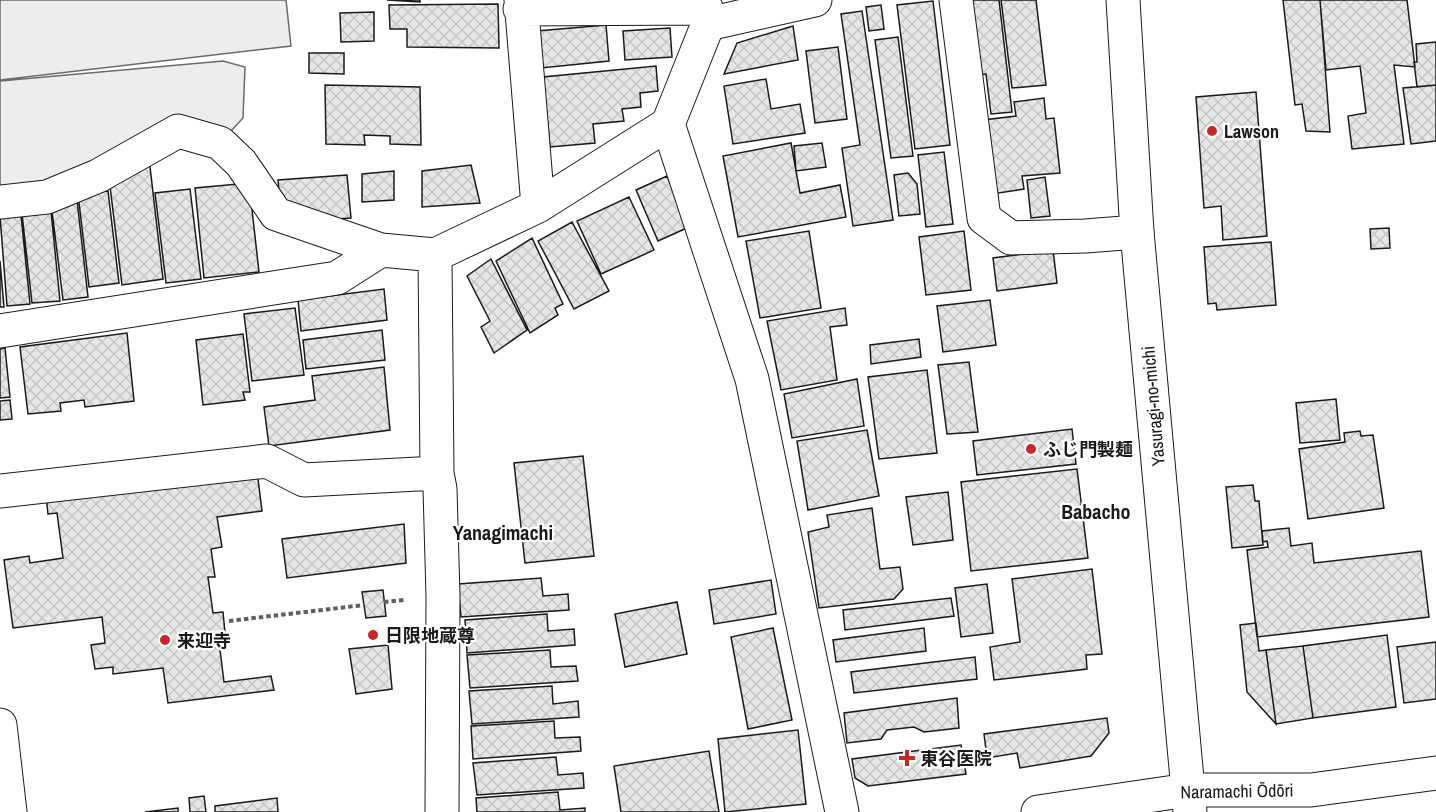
<svg xmlns="http://www.w3.org/2000/svg" width="1436" height="812" viewBox="0 0 1436 812" font-family="'Archivo Narrow','Noto Sans JP',sans-serif">
<defs>
<pattern id="building-cross-hatch" width="8" height="8" patternUnits="userSpaceOnUse" patternTransform="scale(1.5)"><rect width="8" height="8" fill="#e6e6e6"/><path d="M0 0l8 8M0 8l8-8" fill="none" stroke="#c5c5c5"/></pattern>
</defs>
<rect width="100%" height="100%" fill="#fff"/>
<!-- built -->
<path fill="#ededed" stroke="#6a6a6a" stroke-width="1.5" d="M0,0H286L291,46L0,80Z
M223,61L245,67L243,118L220,143L178,131L0,202V81Z"/>
<!-- building -->
<path fill="url(#building-cross-hatch)" stroke="#1a1a1a" stroke-width="1.5" d="M387,0H420V2Z
M970,0H999L1012,112L991,114L986,74L979,75Z
M1001,0H1036L1046,85L1012,88Z
M1283,0H1320L1330,132L1306,131L1302,104L1295,105Z
M1320,0H1407L1415,67L1394,65L1404,144L1352,149L1348,116L1366,113L1360,66L1326,70Z
M933,1L950,145L915,149L897,5Z
M498,4L499,48L407,47V29H390L389,5Z
M881,5L884,29L869,31L866,7Z
M862,11L893,220L853,226L842,148L860,145L841,14Z
M374,12V41L341,42L340,13Z
M606,25L609,61L541,68L537,31Z
M793,26L798,60L724,74L737,43Z
M670,28L672,57L625,60L623,31Z
M898,37L913,156L891,158L875,40Z
M1436,42V85L1417,87L1414,62H1417L1416,44Z
M838,47L847,119L815,123L806,51Z
M309,53H344V74L309,73Z
M656,66L658,91L640,93L641,107L622,109L624,121L593,124L595,143L550,147L543,77Z
M766,79L771,109L800,104L805,133L733,144L724,86Z
M325,85L420,87L421,145L390,144V136L364,135L365,145L326,144Z
M1436,85V141L1411,144L1403,88Z
M1256,92L1267,236L1223,240L1221,206L1204,208L1196,97Z
M1044,98L1046,119L1054,118L1060,173L1022,176L1024,189L992,194L983,120L1016,116L1014,102Z
M791,143L800,193L840,185L846,217L738,237L723,156Z
M822,143L826,167L796,171L794,146Z
M944,152L953,224L926,227L918,155Z
M149,158L163,279L122,285L109,178Z
M471,165L480,203L422,207V171Z
M394,171V200L362,202V174Z
M908,173L917,184L920,214L899,216L894,175Z
M347,175L351,218L309,221L281,213L278,180Z
M667,176L689,227L658,241L636,190Z
M1045,177L1050,216L1031,218L1027,180Z
M249,183L259,272L204,278L195,188Z
M190,189L201,279L166,283L155,193Z
M108,191L119,283L89,287L78,194Z
M629,197L654,250L601,274L577,221Z
M77,200L88,297L63,300L51,203Z
M51,211L60,301L32,303L22,214Z
M21,215L30,304L7,306L0,216Z
M572,222L609,291L574,309L538,241Z
M1389,228L1390,248L1371,249L1370,229Z
M809,231L821,308L760,318L746,241Z
M964,231L971,290L926,295L919,237Z
M532,238L563,304L555,308L558,315L530,333L496,261Z
M1271,242L1276,305L1217,310L1216,303L1208,304L1204,247Z
M1053,250L1057,283L997,291L993,258Z
M491,259L527,330L494,353L481,327L490,321L467,276Z
M0,261L4,307H0Z
M384,289L387,320L301,331L298,300Z
M990,300L996,345L943,352L937,306Z
M295,308L304,375L252,381L244,314Z
M845,308L847,325L830,327L837,380L781,390L767,321Z
M382,330L385,360L306,369L303,340Z
M127,333L134,401L85,407L84,400L60,403L61,411L28,414L20,347Z
M243,334L250,392H243L245,400L203,405L196,340Z
M919,339L921,357L871,364L870,345Z
M5,348L10,397L0,398V349Z
M969,362L978,432L947,434L938,365Z
M384,367L390,430L269,446L264,407L315,400L312,376Z
M927,370L937,453L879,459L868,377Z
M857,379L864,426L792,438L784,394Z
M1336,399L1340,440L1300,443L1296,403Z
M10,400L12,419L0,420V401Z
M1072,429L1076,464L977,475L973,441Z
M867,430L879,496L808,510L797,441Z
M1360,431L1361,436L1373,435L1384,508L1308,519L1299,449L1345,442L1344,433Z
M583,456L594,556L525,563L514,463Z
M1077,469L1088,558L971,571L961,482Z
M257,471L262,511L217,517L222,547L211,549L215,577H208L213,613L223,612L225,633L218,634L224,682L271,676L274,690L168,703L163,668L113,674V667L95,669L91,645L105,643L102,617L13,628L4,560L29,556L30,563L63,558L57,513L48,514L46,496Z
M1253,485L1255,501H1259L1263,545L1232,548L1226,487Z
M948,492L953,540L913,545L906,497Z
M872,508L880,569L900,567L903,589L894,599L819,608L808,532L829,527L827,515Z
M404,524L406,563L287,578L282,539Z
M1289,528L1291,546L1312,543L1314,563L1421,551L1429,617L1257,637L1247,550L1268,547L1267,541L1263,542L1262,531Z
M1092,569L1102,654L1086,655L1087,669L994,680L990,647L1020,642L1012,579Z
M541,578L543,596L568,594L569,610L461,617L458,584Z
M771,580L776,614L714,624L709,590Z
M987,584L993,633L961,637L955,588Z
M383,590L386,616L366,618L362,592Z
M951,598L954,616L845,630L843,610Z
M677,602L687,654L625,667L615,614Z
M547,614L548,631L574,629L575,645L467,653L465,620Z
M1256,623L1259,651L1266,650L1276,724L1247,692L1240,625Z
M773,628L792,720L748,729L731,637Z
M924,628L926,651L836,662L833,640Z
M1387,635L1396,707L1313,718L1303,646Z
M1436,642V699L1404,703L1397,647Z
M388,645L392,689L356,694L349,649Z
M1303,646L1313,718L1276,724L1266,650Z
M550,650L551,667L576,666L578,681L470,688L467,655Z
M975,657L977,679L854,693L851,672Z
M552,686L553,704L578,701L579,717L472,724L469,691Z
M957,698L959,728L924,732L914,727L887,730L881,739L847,743L844,713Z
M1107,718L1109,733L1091,756L1020,768L1017,753L987,758L984,734Z
M554,721L555,738L580,737L581,751L473,759L471,726Z
M798,730L806,804L725,812L718,739Z
M961,745L966,774L868,786L855,778L852,759Z
M709,751L719,812H621L614,766Z
M556,757L558,775L583,773L584,788L477,795L473,763Z
M558,792L560,810L585,808V812H477L476,798Z
M204,796L206,812H190L189,798Z
M277,798L278,812H215V806Z
M178,808V812H145Z"/>
<g fill="none" stroke-linecap="round" stroke-linejoin="round">
<!-- minor casing -->
<g stroke="#1a1a1a" stroke-width="35">
<path id="minor" d="M521,0L538,206
M956,0L984,218L1011,238L1085,236L1137,232
M520,9L706,8
M668,124L752,379L842,812
M0,202L47,197L98,176L178,131L220,143L241,163L276,214L381,250L435,255L538,206L668,124L708,24L815,0
M435,255L437,473L440,489L443,596L442,812
M0,331L337,278L381,250
M0,491L267,461L304,480L437,473
M0,725L10,812"/>
</g>
<!-- tertiary casing -->
<g stroke="#1a1a1a" stroke-width="35">
<path id="tertiary" d="M1123,0L1137,232L1190,812
M1038,812L1188,790H1311L1436,773"/>
</g>
<!-- path -->
<path stroke="#5f5f5f" stroke-width="4" stroke-dasharray="4.5 3" stroke-linecap="butt" d="M384,602L404,600
M229,621L364,605"/>
<!-- minor -->
<use href="#minor" stroke="#fff" stroke-width="33"/>
<!-- tertiary -->
<use href="#tertiary" stroke="#fff" stroke-width="33"/>
</g>
<!-- markers -->
<g fill="#c62828" stroke="#fff" stroke-width="2">
<circle cx="1212" cy="131" r="6"/>
<circle cx="1031" cy="449" r="6"/>
<circle cx="373" cy="635" r="6"/>
<circle cx="165" cy="640" r="6"/>
<path d="M904 749h6v6h6v6h-6v6h-6v-6h-6v-6h6z"/>
</g>
<g text-anchor="middle" dominant-baseline="central" stroke-width="4.5" stroke-linejoin="round" paint-order="stroke">
<!-- poi labels -->
<g font-size="18" font-weight="bold" fill="#1a1a1a" stroke="#fff" text-anchor="start">
<text x="1224" y="131">Lawson</text>
<text x="1043" y="449">ふじ門製麺</text>
<text x="385" y="635">日限地蔵尊</text>
<text x="177" y="640">来迎寺</text>
<text x="920" y="758">東谷医院</text>
</g>
<!-- street labels -->
<g font-size="18" fill="#1a1a1a" stroke="#fff">
<text transform="translate(1153 406) rotate(-95)">Yasuragi-no-michi</text>
<text transform="translate(1237 791) rotate(-1)">Naramachi Ōdōri</text>
</g>
<!-- neighbourhood labels -->
<g font-size="20" font-weight="bold" fill="#1a1a1a" stroke="#fff">
<text x="1096" y="511">Babacho</text>
<text x="503" y="532">Yanagimachi</text>
</g>
</g>
</svg>
